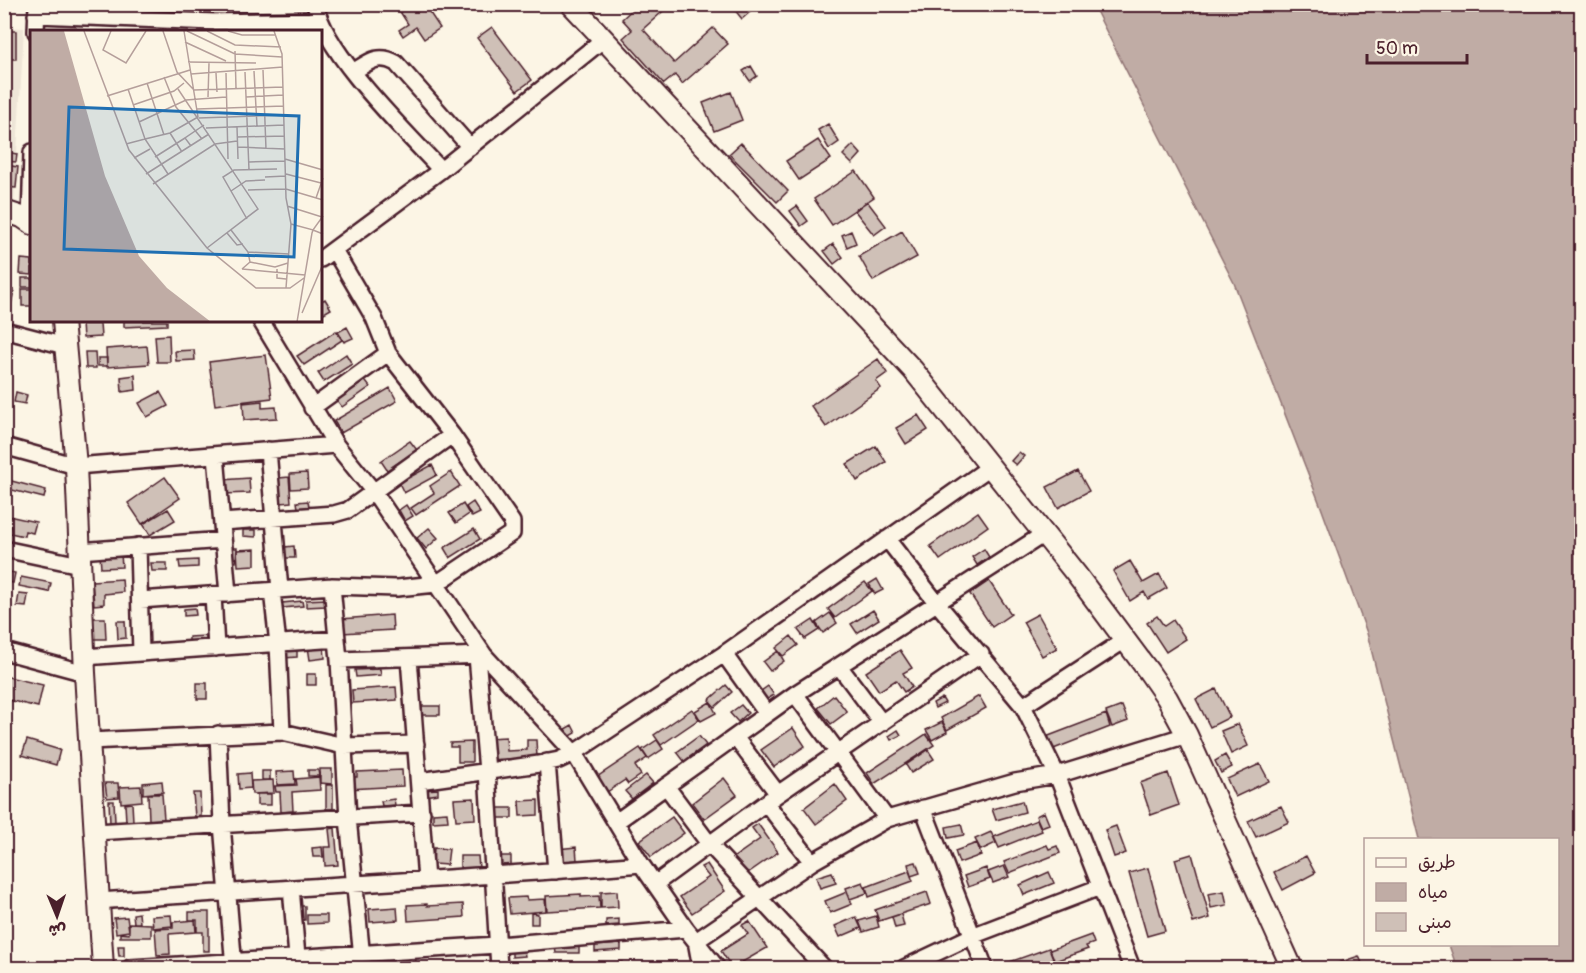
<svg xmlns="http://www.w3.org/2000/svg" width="1586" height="973" viewBox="0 0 1586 973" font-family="Pangolin,'Playpen Sans Arabic',sans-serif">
<rect width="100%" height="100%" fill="#fcf5e5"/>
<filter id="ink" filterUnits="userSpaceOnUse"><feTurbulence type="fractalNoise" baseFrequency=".0167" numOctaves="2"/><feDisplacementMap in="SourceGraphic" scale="12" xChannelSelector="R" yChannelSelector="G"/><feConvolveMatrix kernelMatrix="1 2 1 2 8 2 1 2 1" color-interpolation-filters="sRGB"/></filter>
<g filter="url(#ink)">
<!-- built -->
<path fill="#eee5d7" d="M4,27L24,28L14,206L5,203Z"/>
<!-- water -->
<path fill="#c0aca5" stroke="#917474" stroke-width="1.5" d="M1093,5H1581V968H1457L1449,945L1558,944V840L1419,839L1367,633L1321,507L1234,283Z"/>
<!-- building -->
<path fill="#cfc0b7" stroke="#4a1f2b" stroke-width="1.5" d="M395,4H424L440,28L424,39L416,27L403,36L399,30L408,24Z
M638,4H671L643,29L674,63L713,28L728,44L682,84L675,75L664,84L623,38L632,30L622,19Z
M730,4H744L750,12L742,19Z
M492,27L532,80L517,91L477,38Z
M4,31H16V59H4Z
M751,66L757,76L750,81L743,71Z
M731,92L742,120L714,131L703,103Z
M828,124L839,142L829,149L818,130Z
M818,140L831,159L799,180L786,161Z
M741,143L788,191L777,202L729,154Z
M853,145L861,154L852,164L843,155Z
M7,152L17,154L16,162L6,161Z
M4,165L18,167L16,188L4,187Z
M856,171L874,197L832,225L814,199Z
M867,201L886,226L874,235L855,211Z
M797,206L808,221L801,226L790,211Z
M851,231L856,243L847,247L842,235Z
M902,231L917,257L873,281L859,256Z
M833,244L843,257L834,264L824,251Z
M21,259L32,260V275L20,274Z
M22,278H32V287H22Z
M4,288L14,290L11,305L4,304Z
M22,289H32V306H22Z
M325,299L331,309L324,313L321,309V301Z
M124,321H167V325L124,327Z
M82,324H100L101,337L83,338Z
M347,327L353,338L344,342L338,332Z
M336,331L342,340L304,365L297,356Z
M169,335L170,362H157L155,336Z
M147,346L149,364L107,367L106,349Z
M194,350L195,360L176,361L175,351Z
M85,352H95L96,368H86Z
M346,354L352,364L324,382L318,373Z
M266,355L272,398L215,405L209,362Z
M98,358H107V366H98Z
M878,359L887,373L876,381L881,388L826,427L811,406Z
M135,375L136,390L122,392L121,377Z
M363,378L370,387L342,407L335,398Z
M390,388L397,401L341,433L334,421Z
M16,392L27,395L25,404L14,402Z
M160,392L168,406L147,417L139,403Z
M262,401V408L276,407L277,418L244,420L243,403Z
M918,415L928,430L906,444L896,428Z
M410,441L417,450L387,470L381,461Z
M876,446L886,462L857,481L847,464Z
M1019,452L1024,456L1016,465L1011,461Z
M432,465L437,475L404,493L399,483Z
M1078,471L1089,491L1058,508L1047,487Z
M451,472L460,486L416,515L411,508L434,493L430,486Z
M307,473L308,488L291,489L290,474Z
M165,477L180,498L142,524L128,503Z
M289,477L291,502L281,503L279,478Z
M249,478L250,493L223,494L222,480Z
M4,479L46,490L44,498L4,488Z
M308,501L309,507L298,508L297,502Z
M473,502L480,513L472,517L466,507Z
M463,504L469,514L456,523L449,513Z
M406,505L413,516L405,521L399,510Z
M168,509L175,520L150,535L143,524Z
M978,512L988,526L940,560L930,546Z
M4,515L36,522L33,533L25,531L24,536L10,533L11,526L4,524Z
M429,528L438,538L426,549L417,538Z
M474,529L480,539L450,558L444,548Z
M243,530H256V537L243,536Z
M294,546L295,558H285V547Z
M227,548H237L236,562H227Z
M255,549V565L238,566L237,550Z
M984,549L989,557L977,565L972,557Z
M121,554L122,567L101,568L100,555Z
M198,560V567L180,568L179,561Z
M1130,561L1143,583L1159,574L1167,588L1148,599L1144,592L1130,601L1113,571Z
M151,563H167V571H152Z
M4,571L15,573L13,583L4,581Z
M21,577L51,583L49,592L19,586Z
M122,579L123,592L104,594V604L94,605L92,581Z
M877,579L883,590L875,594L869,584Z
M989,581L1011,614L992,627L970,594Z
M865,582L872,591L835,618L828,609Z
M19,594L28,595L26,607L17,606Z
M325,599L326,606L306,607V600Z
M302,601L303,606L283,608L282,603Z
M195,608L196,615L184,616V609Z
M873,610L879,619L857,633L851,624Z
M830,613L837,623L823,633L816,623Z
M1038,614L1057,648L1042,656L1023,622Z
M392,615L393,630L342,633L341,619Z
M1157,616L1164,626L1173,620L1186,639L1166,652L1147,623Z
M92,618H105L106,639H93Z
M813,620L819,630L805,639L798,630Z
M117,621H125L126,638L118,639Z
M206,636V643H189V637Z
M791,636L798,645L783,656L776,648Z
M324,646L325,658L310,660L308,647Z
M297,649V657L284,658V650Z
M900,650L912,668L903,673L912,687L904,692L896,680L879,691L866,672Z
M778,651L784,661L770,671L763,662Z
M380,669L381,675L356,677L355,670Z
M307,674H316V685H307Z
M4,676L43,685L38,707L4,699Z
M197,683H207V699H197Z
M726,685L732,692L715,707L709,700Z
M768,686L774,695L763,702L757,694Z
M396,687L397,700L353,703L352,690Z
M1216,689L1230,717L1210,727L1196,699Z
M834,695L847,712L831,724L818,708Z
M979,696L986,708L947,730L941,718Z
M942,698L945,703L935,708L933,703Z
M710,702L716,713L701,721L695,711Z
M741,705L748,713L738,722L730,713Z
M422,706H440V715H422Z
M1122,706L1128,721L1112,727L1106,712Z
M692,709L699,719L661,745L654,735Z
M1106,714L1110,727L1051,750L1046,737Z
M942,722L947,732L932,740L926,730Z
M1238,724L1248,746L1231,754L1221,731Z
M572,725L576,733L569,737L565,729Z
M793,728L805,746L774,767L761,750Z
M898,730L901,735L891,740L889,736Z
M926,734L934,745L874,784L867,773Z
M699,736L706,745L684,761L677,752Z
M506,737L507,751L527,750V740H536L537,757L488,760V738Z
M27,740L60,750L56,765L22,755Z
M657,740L663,749L648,759L642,750Z
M472,742V762H458V747H450V743Z
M640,748L647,758L635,766L641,775L628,784L625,780L604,794L594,779Z
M928,750L934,759L911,773L906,765Z
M1225,755L1232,767L1221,773L1215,761Z
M1260,764L1269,781L1235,797L1227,779Z
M320,769H332V784L320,783Z
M308,770H318L319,776H308Z
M402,770L403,786L348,789V777H357V772Z
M262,771H270V780H262Z
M294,771L295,784L277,785L276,772Z
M250,773L251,788L239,789L238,774Z
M1168,773L1179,805L1151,815L1140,783Z
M646,775L653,783L632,799L625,791Z
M319,777L320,790L292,792L293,811L281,812L280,792H276L275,786L297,785L296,779Z
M724,778L737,795L704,819L692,803Z
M273,780L274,793L252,794L251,781Z
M162,781L163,792L143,794V783Z
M105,783H118L119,797L107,798Z
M835,784L847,801L816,824L804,808Z
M326,785H333V809H326Z
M141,786L142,801L121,803L120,787Z
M438,789V794L424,796V790Z
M193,793H200L201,816L195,817Z
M148,794H162L164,819L149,820Z
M257,794H271V805H257Z
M474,798L475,819L456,820L454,799Z
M394,799L395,805L382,806L381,801Z
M538,800V815L520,816L519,801Z
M109,801H114L115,822L110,823Z
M1022,801L1025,812L996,820L992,809Z
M132,803L133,821H126L125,804Z
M1281,806L1289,822L1256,837L1248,821Z
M497,808H512V818H497Z
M447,812L448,821L433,822V813Z
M1044,812L1049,824L1041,827L1036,816Z
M672,817L684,833L651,857L639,841Z
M1037,820L1042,831L999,848L994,837Z
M758,824L778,852L745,875L733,858L760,839L752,828Z
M961,824L964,835L948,838L946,827Z
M1116,826L1126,853L1114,857L1105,830Z
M335,828L338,865L325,866L324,847H331L329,829Z
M991,832L996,843L981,850L975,839Z
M977,843L981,855L959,863L955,851Z
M1047,845L1049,849L1057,846L1060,853L1009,873L1004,862Z
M322,847L323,857H313L312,848Z
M576,847L577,860L558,862L557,849Z
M434,848L449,849L447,865L433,864Z
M1192,854L1210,918L1193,923L1175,859Z
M460,856H478L479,868H460Z
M494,856H511V865H494Z
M1306,856L1315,873L1283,890L1274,872Z
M916,862L920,873L911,876L908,864Z
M707,864L725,891L692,913L680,897L709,877L701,867Z
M1004,866L1009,877L993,883L988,872Z
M986,868L990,879L968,887L964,876Z
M1148,868L1165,931L1147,936L1129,873Z
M909,871L913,881L869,897L866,887Z
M832,872L836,883L820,888L816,877Z
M1049,872L1054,883L1024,895L1020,885Z
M863,882L867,893L850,899L846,888Z
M617,891L618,907L601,908V892Z
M1224,891L1227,905L1211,908L1208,894Z
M847,892L852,904L830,913L825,901Z
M927,892L931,904L879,921L875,910Z
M581,894V897L599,896L600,908L547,911L546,896Z
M526,897L527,900L545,899L546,911L510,914L508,898Z
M427,904V906L463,904L464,917L408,921L407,905Z
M292,906H305V920H293Z
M397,907L398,920L370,922L369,909Z
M189,912H209V951H203V932H197V920H189Z
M139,913L140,923H134L133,914Z
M531,913L538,914V924H531Z
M901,914L904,926L895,928L892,917Z
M171,915L172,926L153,928L152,916Z
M307,915H327V923L307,924Z
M876,916L879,927L863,932L859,921Z
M127,917L129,931L116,933L114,918Z
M856,917L861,928L840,937L835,926Z
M619,919V925L606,926V920Z
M195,920L196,932L169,934L170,954L157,955L155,929L173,928V922Z
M749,921L767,948L732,968L721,951L748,934L742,925Z
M129,923L151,924V937H120V933L129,934Z
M1091,935L1094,943L1086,946L1088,949L1055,961L1050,950Z
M621,944V950L595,952V946Z
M118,946H124V956H119Z
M555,947H579V953H556Z
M1049,948L1054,961L1031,968H993Z
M524,950L525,956L512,957V951Z
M1359,956L1364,968H1326V967Z
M400,957L401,967L389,968L388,958Z
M415,958L417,965L406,967L405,960Z
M335,961L336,968H323V962Z
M622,962L623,968H605V963Z
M586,964H605V968H586Z
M585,965V968H551V967Z"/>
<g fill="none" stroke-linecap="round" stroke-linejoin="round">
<!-- minor casing -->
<g stroke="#4a1f2b" stroke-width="20">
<path id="minor" d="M315,4C325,54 405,131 441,170
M36,15L214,22L318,20
M36,32L37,4
M353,72C369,62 378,53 396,63L470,147
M30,222L32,152
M321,259L441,170L604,39
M261,321L336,445L374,492L484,655L574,753L641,864L686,929L717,968
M4,330L65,346
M312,408L388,353
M4,446L76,466L336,445
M268,450L280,590
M216,455L228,594
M222,522L334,514L348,510L452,435
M138,546L141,653
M4,549L80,565
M79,551L223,540
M332,586L339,660L348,818L363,968
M272,591L278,644L282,732
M213,595L216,648
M140,600L332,586L397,588L436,584L512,533V522L452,435L388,353L374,318L334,250
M4,651L85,673
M724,654L767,714
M477,656L487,771L499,968
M84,657L337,639
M409,658L426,880
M339,660L484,655
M839,666L882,723
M795,694L887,819
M1023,706L1125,640
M218,734L222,824L234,968
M89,741L282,732L344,746L416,744
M547,762L556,871
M419,781L539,764L559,760L574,753L724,654L990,467
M666,786L710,845L824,968
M778,794L981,654
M766,803L812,862
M923,808L985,968
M616,822L795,694L1044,534
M95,832L422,813
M655,884L778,794L735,737
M291,888L298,968
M99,901C280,888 461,879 641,864
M130,968L497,945L686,929
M701,968L696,941L812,862L887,819L1015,782L1057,775L1023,706L936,602L887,539
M904,968L972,936L1100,887
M1132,968L1057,775L1187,735"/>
</g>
<!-- tertiary casing -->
<g stroke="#4a1f2b" stroke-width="24">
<path id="tertiary" d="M571,4L913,370L1076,574L1149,672L1167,698L1187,735L1292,968
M4,211L22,217L32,224
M63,321L76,466L85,673L103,968"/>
</g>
<!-- minor -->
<use href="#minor" stroke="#fcf5e5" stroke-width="15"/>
<!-- tertiary -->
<use href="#tertiary" stroke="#fcf5e5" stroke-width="20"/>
</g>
</g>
<!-- overview -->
<g transform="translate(30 30)">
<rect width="292" height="292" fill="#fcf5e5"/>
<path d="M0,1H34L75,146L109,226L137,258L181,292H0Z" fill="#c0aca5"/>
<path fill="none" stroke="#b59f9b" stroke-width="1.5" d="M54,1L99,120L177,218L226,258H260L274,248M81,1L73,20L96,33L116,1M133,1L147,42L164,60L253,57M157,1L205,24L252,27M177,1L205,15L251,17M198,1L212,5H246M244,1L252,24L256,168L261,194L256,258M155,12L196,31M205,21L206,58M158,32L226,33M233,40L236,119M224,41L227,96M215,42L219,140M186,43L187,62M196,43L198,129M161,44L253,37M134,47L146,77L172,109M117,53L134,105M148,59L228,179L177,218M77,66L160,40M178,67L179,33M216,67L253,65M103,75L144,61L154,53M167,79L254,76M169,88L254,85M109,92L156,70L196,67M207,97L208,129M176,98L254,95M140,103L152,122M207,107L255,106M96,114L115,109L98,59M161,116L155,108L174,95M208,117L255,119M125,127L155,108M104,128L120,119M255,129L293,140M219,132L255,131M116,144L179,104M138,144L115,109L140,103L168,87L154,1M256,144L291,153M235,147L256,146M123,154L185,114L207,111M218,160L256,159L293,170M201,161L216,151L235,150M286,168L293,148M257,176L292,187M217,189L193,147L204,140L247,139M261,194L283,200L293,186M201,200L218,222L220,232L212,239M197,203L207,215L213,214M218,222L259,224M220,232L245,237L258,233M212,239L275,245M247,239V248L256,249M272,283L293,234M267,292L282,203L283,200L293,204"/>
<path fill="#1f6fb2" fill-opacity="0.15" stroke="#1f6fb2" stroke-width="3" d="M39,77L269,86L264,227L34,219Z"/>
<rect width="292" height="292" fill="none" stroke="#4a1f2b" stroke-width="3"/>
</g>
<!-- margin -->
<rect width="1586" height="973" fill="none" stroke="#fcf5e5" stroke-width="24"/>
<rect x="12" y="12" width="1562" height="949" fill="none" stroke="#4a1f2b" stroke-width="2" filter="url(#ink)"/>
<!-- legend -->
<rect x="1364" y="838" width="195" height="108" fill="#fcf5e5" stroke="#b59f9b" stroke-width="1.5"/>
<rect x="1376" y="858" width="30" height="9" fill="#fcf5e5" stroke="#b59f9b" stroke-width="1.5"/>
<text x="1418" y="868" font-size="18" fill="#4a1f2b">طريق</text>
<rect x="1376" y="883" width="30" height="18" fill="#c0aca5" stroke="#b59f9b" stroke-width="1.5"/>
<text x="1418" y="898" font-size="18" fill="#4a1f2b">مياه</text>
<rect x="1376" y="913" width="30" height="18" fill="#cfc0b7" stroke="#b59f9b" stroke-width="1.5"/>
<text x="1418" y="928" font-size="18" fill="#4a1f2b">مبنى</text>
<!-- north arrow -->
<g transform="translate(57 916) rotate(178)" stroke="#fcf5e5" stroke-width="4.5" paint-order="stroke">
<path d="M0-4.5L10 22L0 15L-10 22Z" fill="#4a1f2b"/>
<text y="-9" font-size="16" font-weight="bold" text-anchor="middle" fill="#4a1f2b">ش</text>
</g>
<!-- scale -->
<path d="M1367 54v9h100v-9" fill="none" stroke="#4a1f2b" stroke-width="3"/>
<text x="1376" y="54" font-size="18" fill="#4a1f2b" stroke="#fcf5e5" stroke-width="4.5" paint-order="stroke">50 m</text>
</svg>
